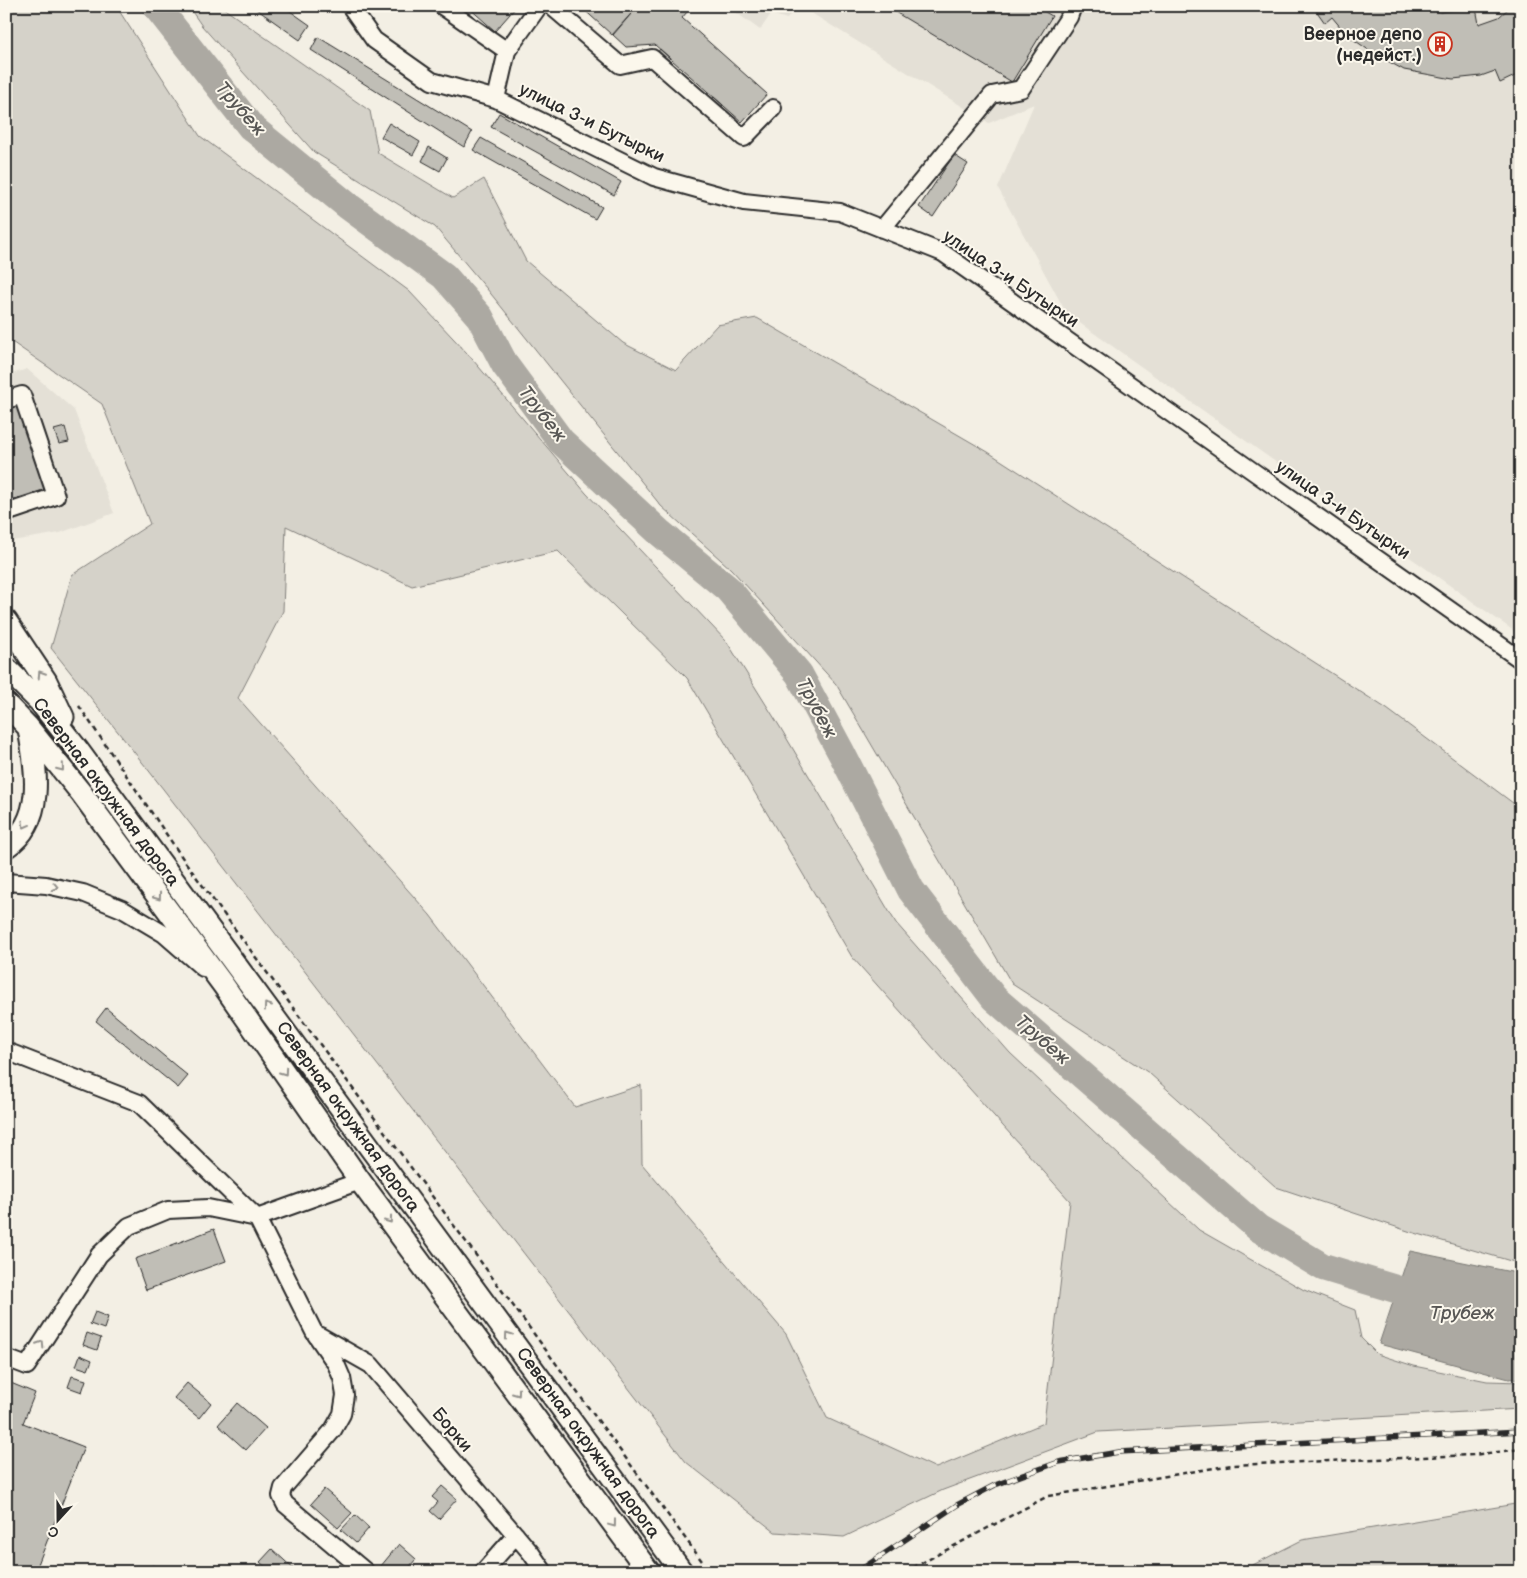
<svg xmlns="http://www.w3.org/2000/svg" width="1527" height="1578" viewBox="0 0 1527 1578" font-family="'Balsamiq Sans',sans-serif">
<rect width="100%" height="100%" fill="#f3efe4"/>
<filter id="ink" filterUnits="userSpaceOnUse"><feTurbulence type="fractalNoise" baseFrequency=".02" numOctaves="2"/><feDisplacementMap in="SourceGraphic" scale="10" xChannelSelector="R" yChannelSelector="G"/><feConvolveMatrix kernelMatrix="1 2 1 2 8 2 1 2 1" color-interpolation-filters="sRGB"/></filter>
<g filter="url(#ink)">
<!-- built -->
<path fill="#e4e0d6" d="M727,6H796L787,19L771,14L760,30Z
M800,6H1521V636L1067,314L998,188L1034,104L989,123Z
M27,369L74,410L114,513L60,533L6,542V376Z"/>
<!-- green -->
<path fill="#d5d2c9" stroke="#807e7a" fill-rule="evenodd" d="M6,6H116L200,136L409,291L467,353L586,493L727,642L780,727L896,923L1010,1053L1199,1230L1304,1290L1355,1310L1361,1338L1377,1354L1414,1366L1487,1381L1521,1382V1409L1098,1432L943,1490L844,1537L775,1532L686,1462L146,767L51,648L72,575L150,524L102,404L6,338ZM286,526L412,586L558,551L687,678L852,957L1070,1201L1044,1423L936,1468L827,1418L786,1334L642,1164L641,1085L575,1107L430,915L238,698L283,611Z
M188,6H226V10L370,111L378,153L453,198L484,179L526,261L623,343L676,370L717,325L757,318L988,452L1387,709L1521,809V1264L1408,1231L1276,1187L1149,1073L1012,984L836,684L731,569L661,506L487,289L435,227L314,152L202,26Z
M1521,1503V1572H1239L1302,1540Z"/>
<!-- water -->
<path fill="#aca9a2" stroke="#787772" d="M1410,1251L1521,1274V1378L1509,1379L1379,1344Z"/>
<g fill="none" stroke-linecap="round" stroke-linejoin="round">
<!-- river -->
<path stroke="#aca9a2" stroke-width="28" d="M156,6L251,127L348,206L444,276L480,317L505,365L561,441L659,532L728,589L799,674L842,754L911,890L994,998L1258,1228L1323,1267L1432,1300"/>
</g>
<!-- building -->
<path fill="#c0beb6" stroke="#2b2b2b" d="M252,6H283L310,25L300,40Z
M467,6H517L495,31Z
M580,6H637V7L612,35Z
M644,6H692L682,18L767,94L742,122L655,45L626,47L613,35L637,7L641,10Z
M885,6H1041L1040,9L1052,16L1012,82Z
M1313,6H1425L1440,12L1476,8L1479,24L1499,17L1511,6H1521V73L1500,83L1495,71L1481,76L1453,79L1404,70L1373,53L1347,35L1332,17L1325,23Z
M318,37L472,132L464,147L311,50Z
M660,49L670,58L665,63L656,54Z
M714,97L723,105L719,110L710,101Z
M499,113L621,182L614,195L491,127Z
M389,123L420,142L413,155L381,137Z
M481,138L602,207L595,219L473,150Z
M429,147L447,158L440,171L422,161Z
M954,155L968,164L933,217L919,207Z
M18,402L46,489L6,502V406Z
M65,427L69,442L59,444L54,430Z
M106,1008L188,1076L178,1088L96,1021Z
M214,1229L226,1261L146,1290L135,1259Z
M95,1312L108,1317L104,1329L90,1324Z
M87,1333L101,1338L97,1350L83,1345Z
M80,1355L92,1360L88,1370L76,1366Z
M72,1376L86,1380L82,1392L68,1387Z
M6,1381L35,1393L23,1423L84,1447L35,1572H6Z
M187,1383L211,1403L199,1418L174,1398Z
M237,1403L266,1428L246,1450L218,1425Z
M442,1486L457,1499L439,1519L430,1511L438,1502L432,1497Z
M324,1489L352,1513L338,1528L311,1504Z
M355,1515L369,1528L356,1543L341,1530Z
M399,1544L416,1559L405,1572H376Z
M272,1549L297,1572H271L260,1562Z
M153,1565L158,1572H144Z"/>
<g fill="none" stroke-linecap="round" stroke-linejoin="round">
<!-- minor casing -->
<g stroke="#2b2b2b" stroke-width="20">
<path id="minor" d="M350,6L374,40L432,81L496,99L654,177L744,202L840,212L943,253L1521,660
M442,6L507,51
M551,6L620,65L652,58L744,138L773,108
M496,99L507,51L539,6
M882,229L992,95L1021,89L1069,17L1073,6
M6,400L22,395L56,496L6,513
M6,882L46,885L83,893L122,909L164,934L203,968
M6,1051L139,1103L257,1218L314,1332L336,1364L342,1378L345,1395L342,1414L333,1430L283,1488L281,1496L285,1504L366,1572
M320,1336L371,1365L531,1553L544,1572
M6,1358L27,1366L99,1255L129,1226L168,1210L208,1208L257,1218L360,1181
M483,1572L516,1535"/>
</g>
<!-- major casing -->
<g stroke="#2b2b2b" stroke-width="25">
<path id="major" d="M6,621L46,681L63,717
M6,668L40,702L77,749L682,1572
M6,704L28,727L82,794L224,986L360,1181L649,1572
M6,847C46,820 36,769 29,729"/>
</g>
<!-- path -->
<path stroke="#2b2b2b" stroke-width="2.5" stroke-dasharray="5 4" stroke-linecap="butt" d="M6,598L11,604
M79,706L186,863L710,1572
M905,1572L1048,1496L1232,1465L1473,1455L1521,1449"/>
<!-- minor -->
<use href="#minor" stroke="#fbf7ec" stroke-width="16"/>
<!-- major -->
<use href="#major" stroke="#fbf7ec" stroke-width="21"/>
<!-- rail casing -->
<g stroke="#2b2b2b" stroke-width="5.5">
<path id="rail" d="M857,1572L957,1505L995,1485L1059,1462L1119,1452L1521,1431"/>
</g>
<!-- rail -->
<use href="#rail" stroke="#fbf7ec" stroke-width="4" stroke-dasharray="11" stroke-linecap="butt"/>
</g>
<!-- one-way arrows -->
<defs><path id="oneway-chevron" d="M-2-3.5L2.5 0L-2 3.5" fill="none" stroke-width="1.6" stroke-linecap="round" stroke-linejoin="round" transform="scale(1.25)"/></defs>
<g stroke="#93918c">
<use href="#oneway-chevron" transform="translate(41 674) rotate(-123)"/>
<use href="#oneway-chevron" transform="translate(61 768) rotate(51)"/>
<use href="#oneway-chevron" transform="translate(25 825) rotate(119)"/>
<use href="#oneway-chevron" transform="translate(55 887) rotate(12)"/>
<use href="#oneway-chevron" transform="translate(158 897) rotate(54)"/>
<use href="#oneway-chevron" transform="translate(267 1006) rotate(-126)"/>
<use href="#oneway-chevron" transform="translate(284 1072) rotate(55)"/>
<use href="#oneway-chevron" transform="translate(389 1220) rotate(54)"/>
<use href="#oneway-chevron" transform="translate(508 1335) rotate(-126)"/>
<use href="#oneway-chevron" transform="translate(41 1344) rotate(-57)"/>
<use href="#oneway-chevron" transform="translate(517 1393) rotate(54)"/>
<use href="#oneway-chevron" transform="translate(613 1524) rotate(53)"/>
</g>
</g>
<!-- icons -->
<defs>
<g id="building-ring" transform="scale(1.25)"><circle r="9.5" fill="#fbf7ec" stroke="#c8321e" stroke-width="1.5"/><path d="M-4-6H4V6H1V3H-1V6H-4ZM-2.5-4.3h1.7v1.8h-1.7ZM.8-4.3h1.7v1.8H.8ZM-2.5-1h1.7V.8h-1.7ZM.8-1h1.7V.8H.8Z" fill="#c8321e"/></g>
</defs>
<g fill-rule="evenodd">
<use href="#building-ring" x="1440" y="44"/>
</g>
<g text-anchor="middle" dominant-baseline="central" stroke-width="4" stroke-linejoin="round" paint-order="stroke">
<!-- poi labels -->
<g font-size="18" font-weight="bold" fill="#2b2b2b" stroke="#fbf7ec" text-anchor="end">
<text x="1422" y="34">Веерное депо<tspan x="1422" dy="21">(недейст.)</tspan></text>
</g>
<!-- street labels -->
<g font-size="18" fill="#2b2b2b" stroke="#fbf7ec">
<text transform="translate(592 123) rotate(26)">улица 3-и Бутырки</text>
<text transform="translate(1011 279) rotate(34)">улица 3-и Бутырки</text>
<text transform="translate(1343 510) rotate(35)">улица 3-и Бутырки</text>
<text transform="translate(106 792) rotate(53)">Северная окружная дорога</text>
<text transform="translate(348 1117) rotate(54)">Северная окружная дорога</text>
<text transform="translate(452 1430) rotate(50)">Борки</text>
<text transform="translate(588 1443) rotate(54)">Северная окружная дорога</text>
</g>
<!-- water labels -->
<g font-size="19" font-style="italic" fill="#585755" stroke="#fbf7ec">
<text transform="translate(240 109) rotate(49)">Трубеж</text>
<text transform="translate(542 414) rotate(52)">Трубеж</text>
<text transform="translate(816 708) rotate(62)">Трубеж</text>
<text transform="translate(1042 1040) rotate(41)">Трубеж</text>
<text x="1462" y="1313">Трубеж</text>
</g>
</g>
<!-- margin -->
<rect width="1527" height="1578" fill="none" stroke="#fbf7ec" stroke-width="25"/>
<rect x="12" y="12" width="1502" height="1553" fill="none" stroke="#2b2b2b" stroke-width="2" filter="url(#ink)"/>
<!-- north arrow -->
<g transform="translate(58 1520) rotate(201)" stroke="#fbf7ec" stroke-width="4" paint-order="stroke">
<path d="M0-4L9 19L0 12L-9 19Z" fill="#2b2b2b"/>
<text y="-8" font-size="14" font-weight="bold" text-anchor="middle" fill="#2b2b2b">С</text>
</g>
</svg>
